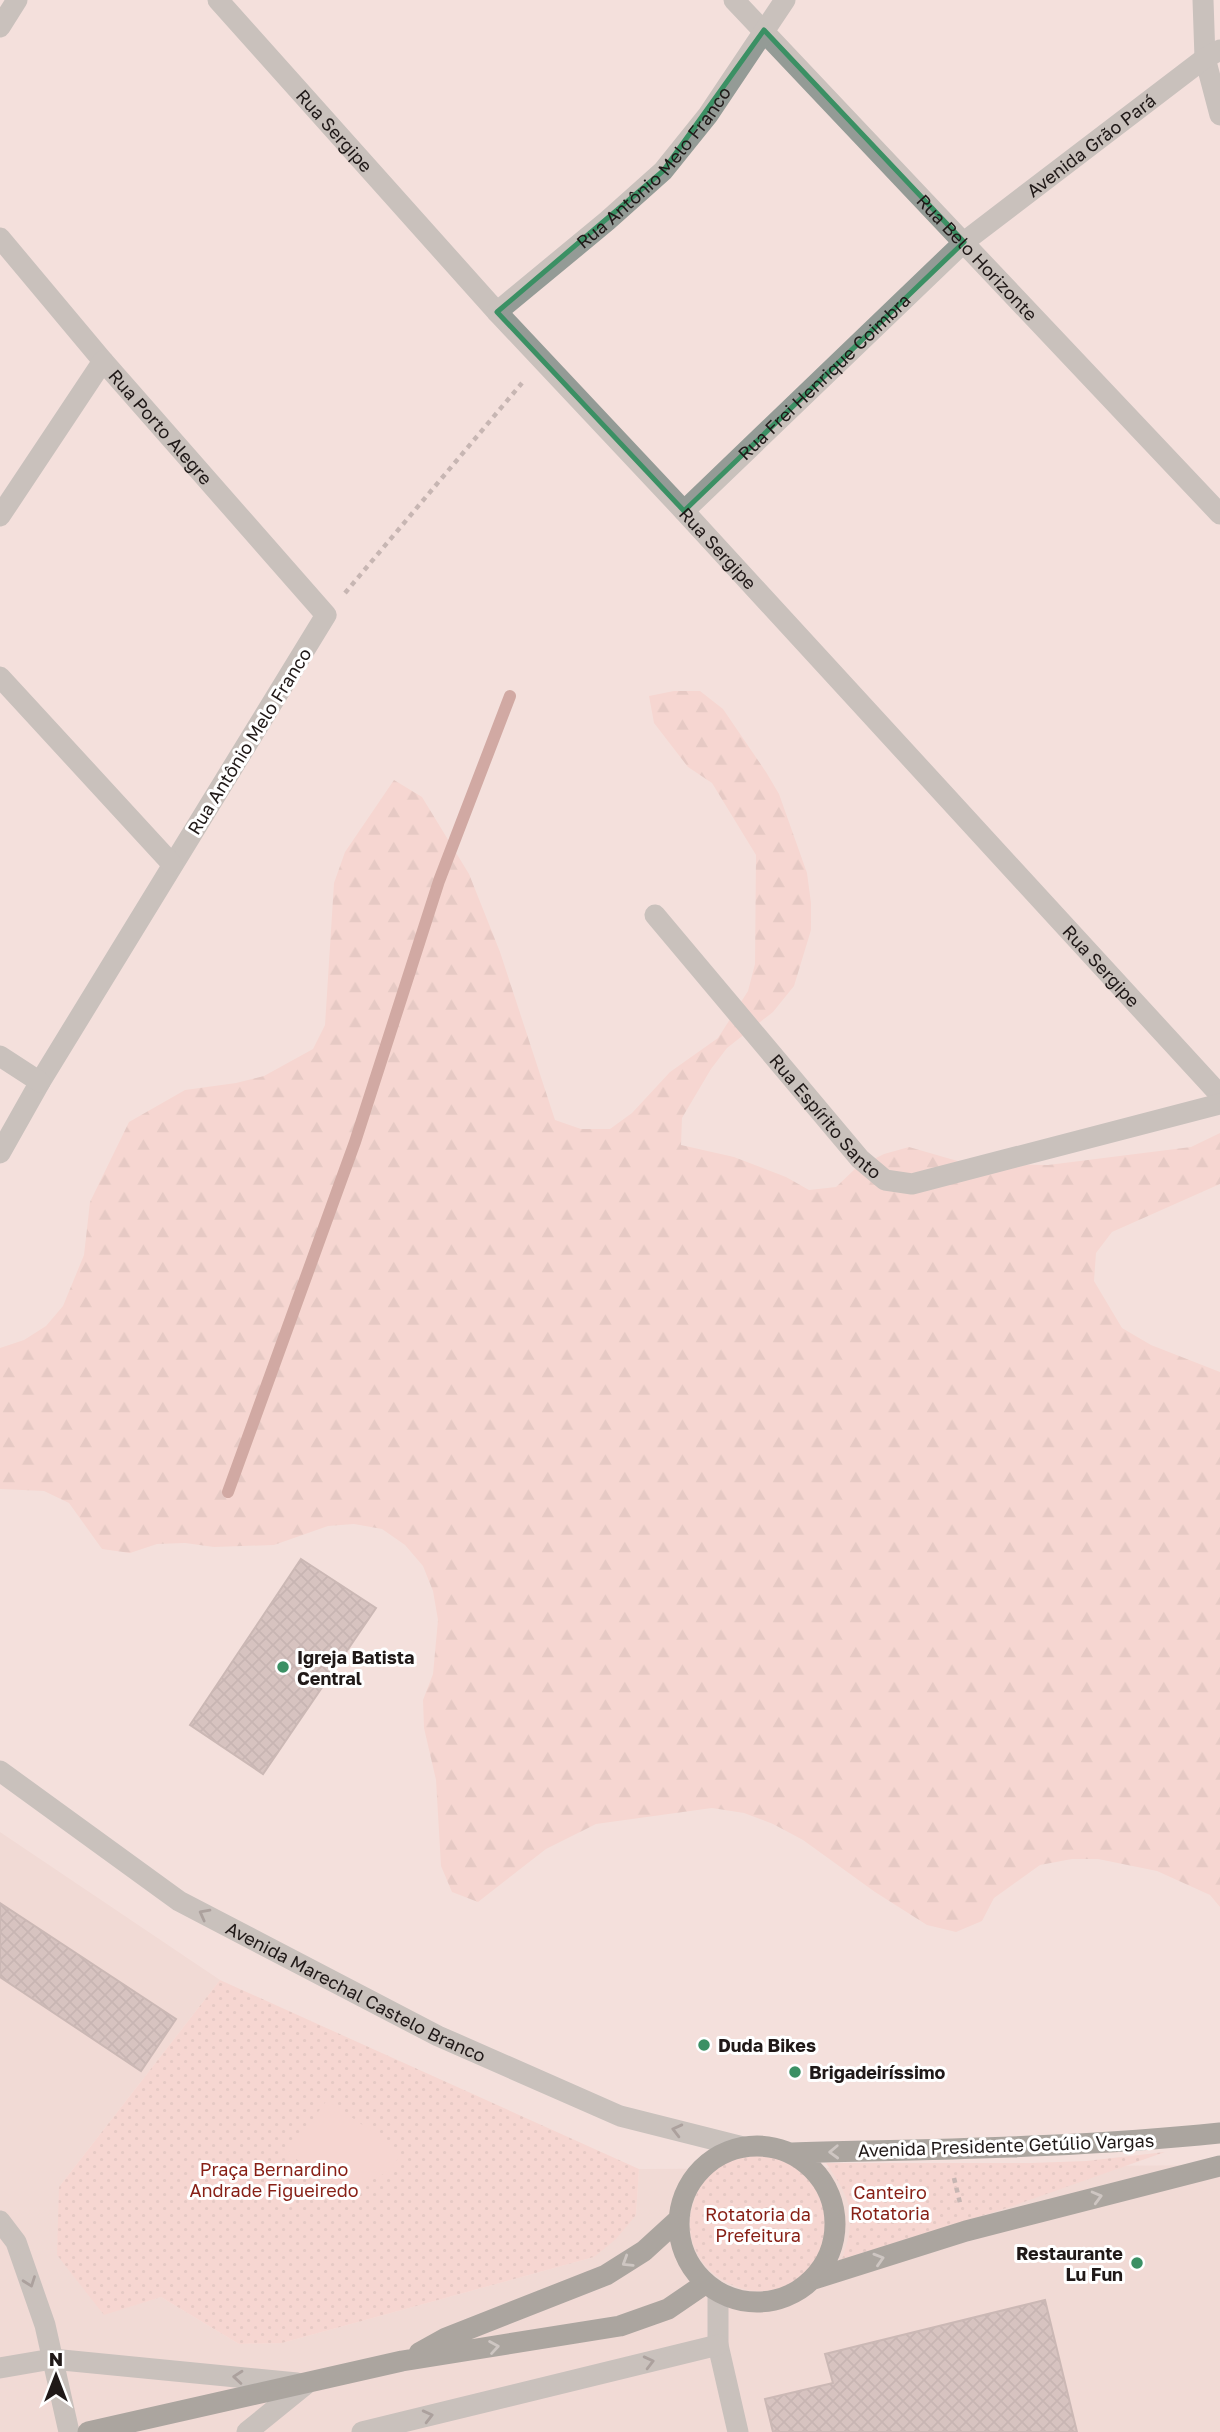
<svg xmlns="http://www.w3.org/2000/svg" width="1220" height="2432" viewBox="0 0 1220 2432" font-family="'Golos Text',sans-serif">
<defs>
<pattern id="grass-dots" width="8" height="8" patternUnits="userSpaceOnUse" patternTransform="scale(1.75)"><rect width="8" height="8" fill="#f8cbc3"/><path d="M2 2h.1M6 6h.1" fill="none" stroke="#d4aea7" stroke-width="1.8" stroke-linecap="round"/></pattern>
<pattern id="forest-firs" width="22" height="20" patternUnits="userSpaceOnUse" patternTransform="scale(1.75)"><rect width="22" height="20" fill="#f8cbc3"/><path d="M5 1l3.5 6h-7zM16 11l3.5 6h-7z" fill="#d4aea7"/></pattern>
<pattern id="building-cross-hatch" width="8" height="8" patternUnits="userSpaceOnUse" patternTransform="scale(1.75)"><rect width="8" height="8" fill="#b4a19e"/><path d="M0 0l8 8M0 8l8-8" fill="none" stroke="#928280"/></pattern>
</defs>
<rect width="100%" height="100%" fill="#f4e0dc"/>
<!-- built -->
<path fill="#eed2cc" d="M0,1832L220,1980L59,2187L104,2314L161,2297L239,2344L282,2343L594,2257L636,2215L639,2169L1220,2165V2432H0Z"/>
<!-- grass -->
<path fill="url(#grass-dots)" d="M220,1980L639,2169L636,2215L616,2239L594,2257L282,2343L239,2344L161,2297L104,2315L57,2255L59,2187Z
M1165,2152L1010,2207L842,2259C857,2214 852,2201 826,2163H1031L1086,2161Z
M756,2155C796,2157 805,2176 828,2205C827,2227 826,2249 814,2268C810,2273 802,2277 797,2280C742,2315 670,2260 695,2199C708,2164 722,2162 756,2155Z"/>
<!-- forest -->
<path fill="url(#forest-firs)" d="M674,691H700L723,709L766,772L779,794L807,873L811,903V930L794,986L773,1012L727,1048L711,1069L682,1118L681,1145L734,1157L786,1177L809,1190L836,1187L856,1168L884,1154L909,1147L968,1164L1048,1165L1191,1147L1220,1133V1184L1112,1232L1096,1253L1094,1281L1122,1328L1151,1345L1220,1372V1907L1210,1895L1157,1871L1098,1859H1072L1040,1865L994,1898L982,1921L956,1932L927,1925L875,1892L803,1840L773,1824L744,1813L712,1808L596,1824L546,1849L478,1902L452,1892L441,1866L436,1780L424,1728L423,1700L433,1674L438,1620L433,1591L423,1566L405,1545L382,1529L354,1524L328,1526L274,1545L214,1547L185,1543L157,1544L130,1553L102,1549L69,1503L44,1491L0,1489V1348L24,1340L46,1326L63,1306L84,1255L90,1202L129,1122L185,1090L236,1083L264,1076L313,1049L325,1025L334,883L345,852L394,780L422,797L469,874L500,952L555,1120L581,1129H610L632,1113L670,1072L718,1038L748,991L755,964L756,855L712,783L688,767L654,723L649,696Z"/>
<!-- pitch -->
<path fill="#f8cbc3" d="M327,2100L401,2152L392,2170L371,2180L352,2186L325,2180L288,2153Z"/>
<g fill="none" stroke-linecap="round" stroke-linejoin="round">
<!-- stream -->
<path stroke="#a6675d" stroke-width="12" d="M228,1492L355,1142L439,881L510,696"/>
</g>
<!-- building -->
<path fill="url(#building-cross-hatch)" stroke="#9a8885" stroke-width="2" d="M301,1559L376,1608L263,1774L190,1725Z
M0,1903L176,2019L141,2071L0,1977Z
M1045,2300L1077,2432H773L765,2399L833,2383L825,2354Z"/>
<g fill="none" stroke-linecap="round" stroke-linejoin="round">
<!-- path -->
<path stroke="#918380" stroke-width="4.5" stroke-dasharray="5 5" stroke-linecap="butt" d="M345,593L522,383
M954,2178L960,2203"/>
<!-- minor -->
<g stroke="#949b96" stroke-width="21">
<path id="s1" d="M218,0L497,312L684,511L1220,1095"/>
<path id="s2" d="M734,0L1220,514"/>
<path d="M1203,0L1205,58L1220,115"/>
<path d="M0,27L17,0"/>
<path id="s3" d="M0,238L103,361L326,615L40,1082L0,1153"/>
<path id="s4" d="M497,312L607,221L663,171L708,115L785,0"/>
<path id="s5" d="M684,511L964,242L1205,58L1220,50"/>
<path d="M0,516L103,361"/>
<path d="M0,677L172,864"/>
<path id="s6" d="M655,915L860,1159L885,1180L912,1184L1220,1104"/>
<path d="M0,1056L40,1082"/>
<path id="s7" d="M0,1771L179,1901L438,2036L620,2116L743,2147"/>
<path d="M0,2221L16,2242L45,2325L69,2432"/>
<path d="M718,2292V2345L738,2432"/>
<path d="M0,2368L52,2359L297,2383"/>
<path d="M247,2432L306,2384"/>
<path d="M362,2432L718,2345"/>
</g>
<!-- major -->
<path stroke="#525e56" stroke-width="21" d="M679 2224a78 78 0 1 1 156 0a78 78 0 1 1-156 0Z
M792,2153C935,2149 1078,2148 1220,2133
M814,2279L966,2231L1220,2166
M419,2353L446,2338L606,2275L644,2251L679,2219
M88,2432L402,2361L620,2326L668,2309L706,2283"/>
</g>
<!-- one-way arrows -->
<defs><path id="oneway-chevron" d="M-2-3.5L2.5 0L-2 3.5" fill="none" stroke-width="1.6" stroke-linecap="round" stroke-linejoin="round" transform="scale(1.75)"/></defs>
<g stroke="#545451">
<use href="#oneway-chevron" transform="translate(204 1914) rotate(-152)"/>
<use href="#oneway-chevron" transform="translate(677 2130) rotate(-166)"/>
<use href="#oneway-chevron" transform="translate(30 2282) rotate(70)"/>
<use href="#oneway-chevron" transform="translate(649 2362) rotate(-14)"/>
<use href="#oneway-chevron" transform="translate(238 2377) rotate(-175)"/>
<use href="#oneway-chevron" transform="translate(428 2416) rotate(-14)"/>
</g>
<g stroke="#a0a6a2">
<use href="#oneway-chevron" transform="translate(834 2152) rotate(178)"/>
<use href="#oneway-chevron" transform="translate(1097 2197) rotate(-15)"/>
<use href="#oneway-chevron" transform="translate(879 2259) rotate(-17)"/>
<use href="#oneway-chevron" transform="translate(627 2262) rotate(148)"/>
<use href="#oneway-chevron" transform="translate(494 2347) rotate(-9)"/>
</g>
<!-- marked area -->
<path d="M0 0H1220V2432H0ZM764,30L964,242L684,511L497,312L663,171Z" fill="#f4e0dc" fill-opacity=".55" fill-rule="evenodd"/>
<path fill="none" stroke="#3b9064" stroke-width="5" stroke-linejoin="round" d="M764,30L964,242L684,511L497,312L663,171Z"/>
<!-- markers -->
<g fill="#3b9064" stroke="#fff" stroke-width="2.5">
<circle cx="283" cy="1667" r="7"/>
<circle cx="704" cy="2045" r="7"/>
<circle cx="795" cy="2072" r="7"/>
<circle cx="1137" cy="2263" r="7"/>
</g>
<g text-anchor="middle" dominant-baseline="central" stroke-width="6" stroke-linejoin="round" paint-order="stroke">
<!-- street labels -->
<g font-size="18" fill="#201918" stroke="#fff">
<text stroke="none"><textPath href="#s1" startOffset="175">Rua Sergipe</textPath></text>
<text stroke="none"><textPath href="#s5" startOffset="548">Avenida Grão Pará</textPath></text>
<text stroke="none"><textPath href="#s4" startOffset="214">Rua Antônio Melo Franco</textPath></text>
<text stroke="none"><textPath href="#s2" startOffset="354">Rua Belo Horizonte</textPath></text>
<text stroke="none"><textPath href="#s5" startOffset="194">Rua Frei Henrique Coimbra</textPath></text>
<text stroke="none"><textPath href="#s3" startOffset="248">Rua Porto Alegre</textPath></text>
<text stroke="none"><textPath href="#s1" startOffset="742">Rua Sergipe</textPath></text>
<text transform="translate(249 741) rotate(-58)">Rua Antônio Melo Franco</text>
<text stroke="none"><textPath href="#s1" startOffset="1309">Rua Sergipe</textPath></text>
<text stroke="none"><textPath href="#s6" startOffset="264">Rua Espírito Santo</textPath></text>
<text stroke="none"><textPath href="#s7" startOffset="420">Avenida Marechal Castelo Branco</textPath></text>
<text transform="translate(1006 2145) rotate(-2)">Avenida Presidente Getúlio Vargas</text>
</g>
<!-- poi labels -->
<g font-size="18" font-weight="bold" fill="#201918" stroke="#fff" text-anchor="start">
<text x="297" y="1657">Igreja Batista<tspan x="297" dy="21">Central</tspan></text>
<text x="718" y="2045">Duda Bikes</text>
<text x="809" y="2072">Brigadeiríssimo</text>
<text x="1123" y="2253" text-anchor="end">Restaurante<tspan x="1123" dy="21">Lu Fun</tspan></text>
</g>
<!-- park labels -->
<g font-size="18" fill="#871f15" stroke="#fff">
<text x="274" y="2169">Praça Bernardino<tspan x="274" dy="21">Andrade Figueiredo</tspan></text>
<text x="890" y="2192">Canteiro<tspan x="890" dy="21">Rotatoria</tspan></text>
<text x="758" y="2214">Rotatoria da<tspan x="758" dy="21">Prefeitura</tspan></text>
</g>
</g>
<!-- north arrow -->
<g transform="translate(56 2376)" stroke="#ffffff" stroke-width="5" paint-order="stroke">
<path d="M0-5L12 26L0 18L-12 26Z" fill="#201918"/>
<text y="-10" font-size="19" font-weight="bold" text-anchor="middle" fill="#201918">N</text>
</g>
</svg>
